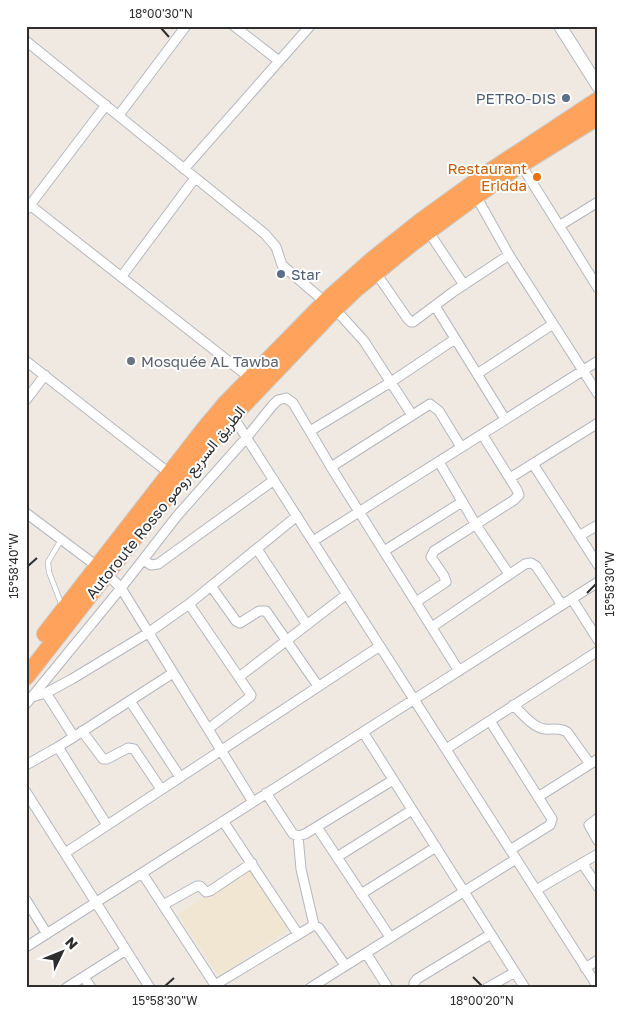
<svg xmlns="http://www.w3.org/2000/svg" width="624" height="1014" viewBox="0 0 624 1014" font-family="'Golos Text',Vazirmatn,sans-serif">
<rect width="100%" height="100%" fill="#efe9e1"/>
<!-- education -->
<path fill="#f0e6d1" d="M252,865L293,927L219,976L178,914Z"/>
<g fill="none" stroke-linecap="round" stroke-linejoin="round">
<!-- lane casing -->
<g stroke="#b4b7c1" stroke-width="6">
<path id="lane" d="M61,540L48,562L49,572L62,606"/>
</g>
<!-- street casing -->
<g stroke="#b4b7c1" stroke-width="11">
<path id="street" d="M234,26L279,61
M26,41L265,234L276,247L282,265L325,302
M119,115L186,26
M520,163L598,288
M184,169L310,26
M476,196L509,255L598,394
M26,202L250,378
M27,209L106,105
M559,226L598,202
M428,231L464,285
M376,273L407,318L411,322H413L453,292L509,255
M122,276L195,178
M435,306L505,419
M335,309L364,341L412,415
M26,361L169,473
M477,374L553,324
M26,400L45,375
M232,415L598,987
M310,431L391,382L455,339
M439,462L476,525L509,574
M533,464L598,565
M331,467L430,404L439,411L461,447
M510,478L598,423
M26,513L106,573L121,588L253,802
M579,536L598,525
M313,541L598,361
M257,549L307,625
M384,551L462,502
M143,560L151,565L158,564L274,480
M211,586L236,621L240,623L259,611H266L318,686
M572,599L598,640
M416,602L446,582L444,576L431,557L434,551L514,500L519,495L517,490L482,434
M189,604L251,695L250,697L208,729
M432,627L525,564L531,563L536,566L562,605
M239,677L347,594
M46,693L74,737
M32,697L46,693L72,679L148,633L189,604L297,516
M130,701L180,777
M26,704L121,588L177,516L247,437L272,406L278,400L286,398L293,403L331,467L459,671
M513,705C522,713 533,728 545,729C554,730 559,727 567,732L590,764
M490,721L552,819L550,825L510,850
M82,731L103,759H107L128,748L134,749L161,789
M363,732L525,988
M58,747L107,825
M446,749L598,651
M26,765L58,747L173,673
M26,792L150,988
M266,793L293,834L298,836L305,834L393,780
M538,797L598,759
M598,818L589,825L598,841
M223,821L298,934
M317,827L390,937
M298,836L301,869L314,925
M65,853L380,646
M337,857L412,810
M582,863L598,887
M142,873L217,988
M536,890L598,854
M361,894L436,847
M26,900L47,934
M163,905L197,886H200L206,892L210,891L252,863
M26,947L598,582
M366,953L388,988
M585,968L598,960
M84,977L91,988
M215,985L314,925L319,928L345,965
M66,988L126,950
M310,988L516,859
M414,988V983L417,979L491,934
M487,988L515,972"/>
</g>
<!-- secondary casing -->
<g stroke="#b4b7c1" stroke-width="14">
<path id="secondary" d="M560,26L598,86"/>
</g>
<!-- highway casing -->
<g stroke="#c9c9c9" stroke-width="18">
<path id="highway" d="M45,634L205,428L225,404L325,302L372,260L421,221L486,174L598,100
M26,677L196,459L233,416L335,309L356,289L411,244L476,196L520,165L598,117"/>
</g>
<!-- lane -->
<use href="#lane" stroke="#fff" stroke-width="4.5"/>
<!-- street -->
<use href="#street" stroke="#fff" stroke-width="9"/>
<!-- secondary -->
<use href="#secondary" stroke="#fff" stroke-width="12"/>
<!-- highway -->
<use href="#highway" stroke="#ffa35c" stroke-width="16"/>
</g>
<!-- ticks -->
<path fill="none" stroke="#2e2e2e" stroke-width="2" d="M161,28L169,37M28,566L37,558M587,593L596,584M473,977L482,986M165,986L174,978"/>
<!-- markers -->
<g fill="#5c6f8a" stroke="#fff" stroke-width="2">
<circle cx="566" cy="98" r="5"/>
<circle cx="281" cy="274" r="5"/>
</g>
<circle fill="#e8710a" stroke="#fff" stroke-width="2" cx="537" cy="177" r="5"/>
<circle fill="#6b7280" stroke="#fff" stroke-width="2" cx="131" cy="361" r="5"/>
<g text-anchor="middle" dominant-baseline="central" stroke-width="4" stroke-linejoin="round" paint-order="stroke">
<!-- service labels -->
<g font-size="15" fill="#4e5e75" stroke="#fff" text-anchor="end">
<text x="556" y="98">PETRO-DIS</text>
<text x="291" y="274" text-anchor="start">Star</text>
</g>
<!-- food labels -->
<g font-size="15" fill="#c56008" stroke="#fff" text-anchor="end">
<text x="527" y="168">Restaurant<tspan x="527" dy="17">Eridda</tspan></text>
</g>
<!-- worship labels -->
<g font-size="15" fill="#5b616d" stroke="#fff" text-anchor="start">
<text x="141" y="361">Mosquée AL Tawba</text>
</g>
<!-- street labels -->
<g font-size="15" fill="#2e2e2e" stroke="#fff">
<text transform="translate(165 502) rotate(-51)">Autoroute Rosso الطريق السريع روصو</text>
</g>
</g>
<!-- border -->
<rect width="624" height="1014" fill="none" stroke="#ffffff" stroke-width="55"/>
<!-- north arrow -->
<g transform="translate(62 952) rotate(47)" stroke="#ffffff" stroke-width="4" paint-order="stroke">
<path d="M0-4L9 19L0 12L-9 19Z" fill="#2e2e2e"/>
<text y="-8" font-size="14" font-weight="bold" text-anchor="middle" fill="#2e2e2e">N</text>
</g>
<rect x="28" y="28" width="568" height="958" fill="none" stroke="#2e2e2e" stroke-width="2"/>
<g font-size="12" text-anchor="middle" fill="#2e2e2e">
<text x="161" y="18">18°00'30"N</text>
<text transform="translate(14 566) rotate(-90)" y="4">15°58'40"W</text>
<text transform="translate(610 584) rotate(-90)" y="4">15°58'30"W</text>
<text x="165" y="1005">15°58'30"W</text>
<text x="482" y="1005">18°00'20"N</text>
</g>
</svg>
